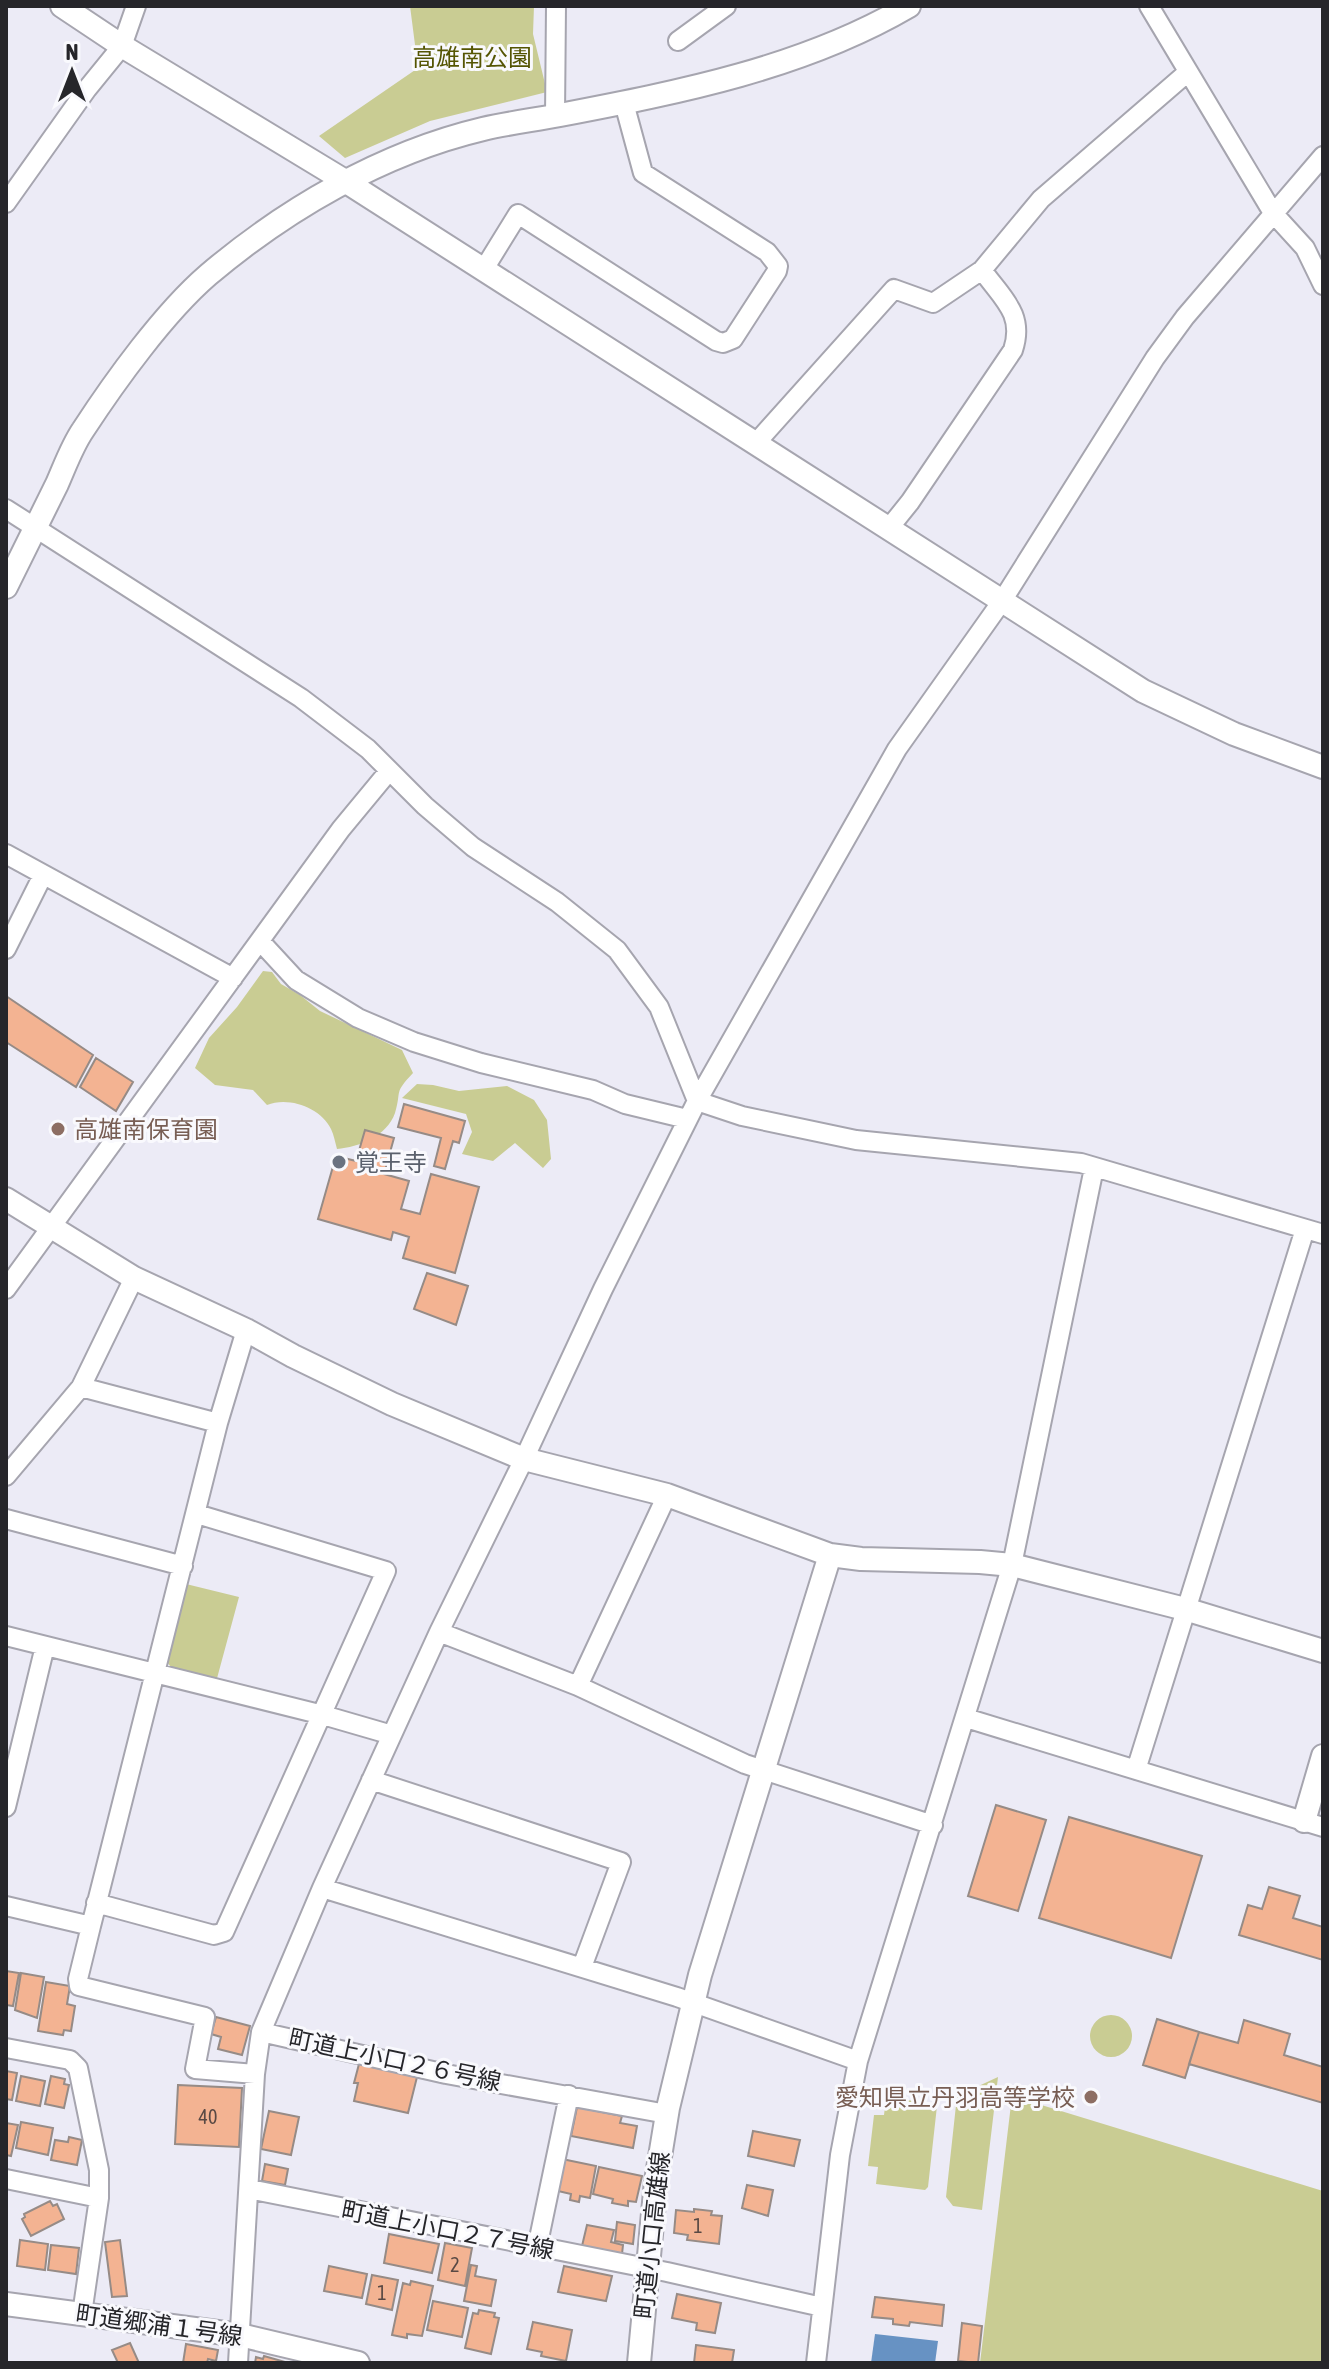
<svg xmlns="http://www.w3.org/2000/svg" width="1329" height="2369" viewBox="0 0 1329 2369" font-family="'Asap Condensed','Noto Sans JP',sans-serif">
<rect width="100%" height="100%" fill="#ecebf6"/>
<!-- green -->
<path fill="#c9cc93" d="M410,6H534L533,34L547,92L430,121L345,158L319,136L418,68Z
M263,971L272,972L281,984L300,995L320,1011L402,1050L413,1073C393,1094 402,1090 395,1113C387,1136 359,1147 337,1149C335,1142 334,1135 331,1129C321,1108 289,1096 267,1105L253,1090L215,1085L195,1068L209,1038L237,1007Z
M417,1084L433,1085L459,1091L507,1086L534,1100L547,1120L551,1159L543,1168L515,1143L493,1161L462,1154L472,1132L466,1114L402,1098Z
M186,1584L239,1597L216,1682L174,1671L167,1662Z
M1090 2036a21 21 0 1 1 42 0a21 21 0 1 1-42 0Z
M998,2077L982,2210L953,2206L946,2197L957,2096Z
M1012,2096L1323,2191V2363H980Z
M886,2098L934,2103L937,2106L928,2187L925,2190L876,2184L878,2167L868,2166L874,2115H884Z"/>
<!-- water -->
<path fill="#6792c3" d="M875,2334L938,2341L935,2363H871Z"/>
<!-- building -->
<path fill="#f3b392" stroke="#968b86" stroke-width="2" d="M6,996L93,1055L76,1087L6,1042Z
M96,1058L133,1082L116,1111L80,1087Z
M404,1104L465,1121L459,1143L453,1141L445,1169L434,1166L441,1138L398,1127Z
M365,1130L394,1138L384,1174L409,1181L401,1209L420,1214L431,1174L479,1187L455,1273L403,1258L409,1237L393,1232L391,1240L318,1219L336,1156L356,1161Z
M427,1273L468,1286L456,1325L414,1309Z
M996,1805L1046,1820L1018,1911L968,1896Z
M1069,1817L1202,1856L1171,1958L1039,1918Z
M1269,1887L1300,1896L1293,1918L1323,1927V1960L1239,1935L1248,1905L1262,1909Z
M6,1971L19,1973L13,2006L6,2005Z
M21,1973L44,1977L37,2018L15,2010Z
M46,1982L70,1986L67,2004L75,2006L71,2031L64,2030L63,2035L38,2031Z
M216,2017L250,2026L242,2055L218,2049L221,2037L211,2034Z
M1157,2019L1199,2032L1185,2078L1143,2065Z
M1244,2020L1290,2034L1284,2055L1323,2067V2103L1189,2064L1199,2032L1238,2043Z
M359,2064L417,2077L408,2113L354,2101L358,2083H354Z
M6,2071L17,2073L12,2100L6,2099Z
M21,2076L45,2081L40,2106L16,2101Z
M51,2076L65,2079L64,2084L69,2085L64,2108L45,2104Z
M178,2085L242,2088L239,2147L175,2144Z
M577,2107L622,2116L620,2123L637,2126L633,2148L571,2136Z
M269,2111L299,2117L291,2155L261,2149Z
M21,2122L53,2128L48,2155L16,2148Z
M6,2123L18,2125L11,2156L6,2155Z
M753,2131L800,2140L794,2166L748,2156Z
M69,2137L82,2140L77,2165L51,2160L55,2140L68,2142Z
M562,2159L596,2166L590,2198L580,2196L579,2202L570,2200L571,2194L558,2191Z
M265,2164L288,2169L285,2185L262,2181Z
M599,2167L642,2176L636,2202L628,2201V2206L612,2203L613,2199L593,2194Z
M747,2185L773,2190L768,2216L742,2208Z
M50,2201L53,2206L57,2204L64,2219L31,2236L22,2219L25,2217L24,2214Z
M694,2209L712,2211L711,2215L722,2216L719,2244L687,2240L688,2235L674,2233L676,2210L694,2212Z
M617,2222L635,2225L633,2244L615,2241Z
M587,2225L614,2230L611,2242L623,2245L622,2254L582,2246Z
M389,2234L439,2244L432,2273L384,2263Z
M20,2240L48,2244L45,2270L17,2266Z
M120,2240L127,2296L112,2297L105,2242Z
M445,2243L472,2248L465,2286L438,2280Z
M51,2245L79,2248L76,2274L48,2270Z
M471,2265L477,2266L475,2276L496,2280L491,2306L464,2301Z
M329,2266L367,2274L362,2298L324,2291Z
M564,2266L612,2276L606,2301L558,2292Z
M372,2275L398,2280L392,2310L366,2304Z
M411,2281L433,2286L422,2336L407,2334V2338L392,2335L403,2283L410,2285Z
M677,2294L721,2303L715,2333L696,2330L697,2323L672,2318Z
M875,2297L944,2305L942,2326L910,2322L909,2326L893,2324V2319L872,2317Z
M433,2301L468,2308L462,2337L427,2330Z
M479,2310L495,2313L494,2317L499,2318L491,2354L465,2348L473,2313L478,2314Z
M533,2322L572,2330L566,2361L541,2356L542,2352L527,2349Z
M962,2323L982,2326L978,2363L958,2361Z
M130,2343L139,2363H118L112,2350Z
M186,2344L218,2350L216,2361L208,2359L207,2363H183Z
M696,2345L734,2350L732,2363H694Z
M264,2356L285,2362V2363H255L256,2357L263,2359Z"/>
<g fill="none" stroke-linecap="round" stroke-linejoin="round">
<!-- minor casing -->
<g stroke="#a6a5af" stroke-width="22">
<path id="minor" d="M1149,6L1273,213L1305,248L1323,285
M678,41L726,6
M555,116L556,6
M6,203L87,89L122,46L136,6
M484,269L518,214L716,341L723,343L733,339L777,271L778,266L767,252L643,173L624,103
M756,443L894,289L933,303L982,270L1041,199L1188,72
M6,509L301,698L368,749L425,806L473,847L557,902L617,950L659,1007L697,1101L742,1116L856,1140L1081,1163L1323,1234
M889,528L910,502L1013,350C1025,314 1002,298 982,270
M6,854L233,978
M260,941L296,980L358,1018L414,1042L481,1063L593,1090L625,1104L687,1119
M6,949L43,875
M6,1289L341,829L389,771
M81,1387L218,1423
M6,1476L81,1387L134,1278
M6,1519L183,1566
M439,1632L578,1686L745,1764L933,1825
M6,1636L323,1715L392,1735
M578,1686L667,1495
M966,1718L1323,1827
M1136,1770L1305,1229
M371,1780L621,1862L582,1967
M6,1807L45,1646
M322,1888L677,1997L858,2061
M96,1903L214,1935L224,1932L386,1571L197,1514
M6,1906L91,1926L218,1423L246,1330
M91,1926L78,1979L79,1986L205,2017L195,2069L255,2074
M261,2032L322,1888L439,1632L524,1459L603,1289L697,1101L897,749L1002,601L1155,358L1185,317L1323,156
M6,2048L70,2060L78,2068L99,2170V2198L82,2314
M6,2179L99,2198
M249,2189L667,2272L822,2307
M537,2248L569,2095
M238,2363L255,2074L261,2032L446,2074L667,2114
M816,2363L840,2155L858,2061L1012,1565L1094,1168"/>
</g>
<!-- tertiary casing -->
<g stroke="#a6a5af" stroke-width="26">
<path id="tertiary" d="M62,6L122,46L345,181L1143,691L1234,734L1323,767
M6,587C23,552 40,518 57,484C65,466 72,446 83,430C115,381 164,313 208,275C286,209 382,153 483,129C508,123 534,120 560,115C680,92 803,68 909,6
M6,1199L134,1278L246,1330L293,1356L392,1404L524,1459L667,1495L830,1555L861,1559L980,1562L1012,1565L1185,1609L1323,1651
M1304,1821L1323,1756
M6,2304L240,2335L358,2363
M639,2363L656,2181L668,2108L700,1975L830,1555"/>
</g>
<!-- minor -->
<use href="#minor" stroke="#fff" stroke-width="18"/>
<!-- tertiary -->
<use href="#tertiary" stroke="#fff" stroke-width="22"/>
</g>
<!-- markers -->
<g fill="#8d6e63" stroke="#f9f9fd" stroke-width="3">
<circle cx="58" cy="1129" r="8"/>
<circle cx="1091" cy="2097" r="8"/>
</g>
<circle fill="#6b7280" stroke="#f9f9fd" stroke-width="3" cx="339" cy="1162" r="8"/>
<g text-anchor="middle" dominant-baseline="central" stroke-width="6" stroke-linejoin="round" paint-order="stroke">
<!-- number labels -->
<g font-size="20" fill="#594944">
<text x="208" y="2116">40</text>
<text x="698" y="2225">1</text>
<text x="455" y="2264">2</text>
<text x="382" y="2292">1</text>
</g>
<!-- park labels -->
<g font-size="24" fill="#555503" stroke="#f9f9fd">
<text x="472" y="57">高雄南公園</text>
</g>
<!-- education labels -->
<g font-size="24" fill="#785e54" stroke="#f9f9fd" text-anchor="start">
<text x="74" y="1129">高雄南保育園</text>
<text x="1075" y="2097" text-anchor="end">愛知県立丹羽高等学校</text>
</g>
<!-- worship labels -->
<g font-size="24" fill="#5b616d" stroke="#f9f9fd" text-anchor="start">
<text x="355" y="1162">覚王寺</text>
</g>
<!-- street labels -->
<g font-size="24" fill="#26262a" stroke="#f9f9fd">
<text transform="translate(395 2060) rotate(12)">町道上小口２６号線</text>
<text transform="translate(448 2230) rotate(11)">町道上小口２７号線</text>
<text transform="translate(652 2235) rotate(-84)">町道小口高雄線</text>
<text transform="translate(159 2325) rotate(8)">町道郷浦１号線</text>
</g>
</g>
<!-- border -->
<rect width="1329" height="2369" fill="none" stroke="#26262a" stroke-width="16"/>
<!-- north arrow -->
<g transform="translate(72 72)" stroke="#f9f9fd" stroke-width="6" paint-order="stroke">
<path d="M0-6L14 30L0 20L-14 30Z" fill="#26262a"/>
<text y="-12" font-size="22" font-weight="bold" text-anchor="middle" fill="#26262a">N</text>
</g>
</svg>
